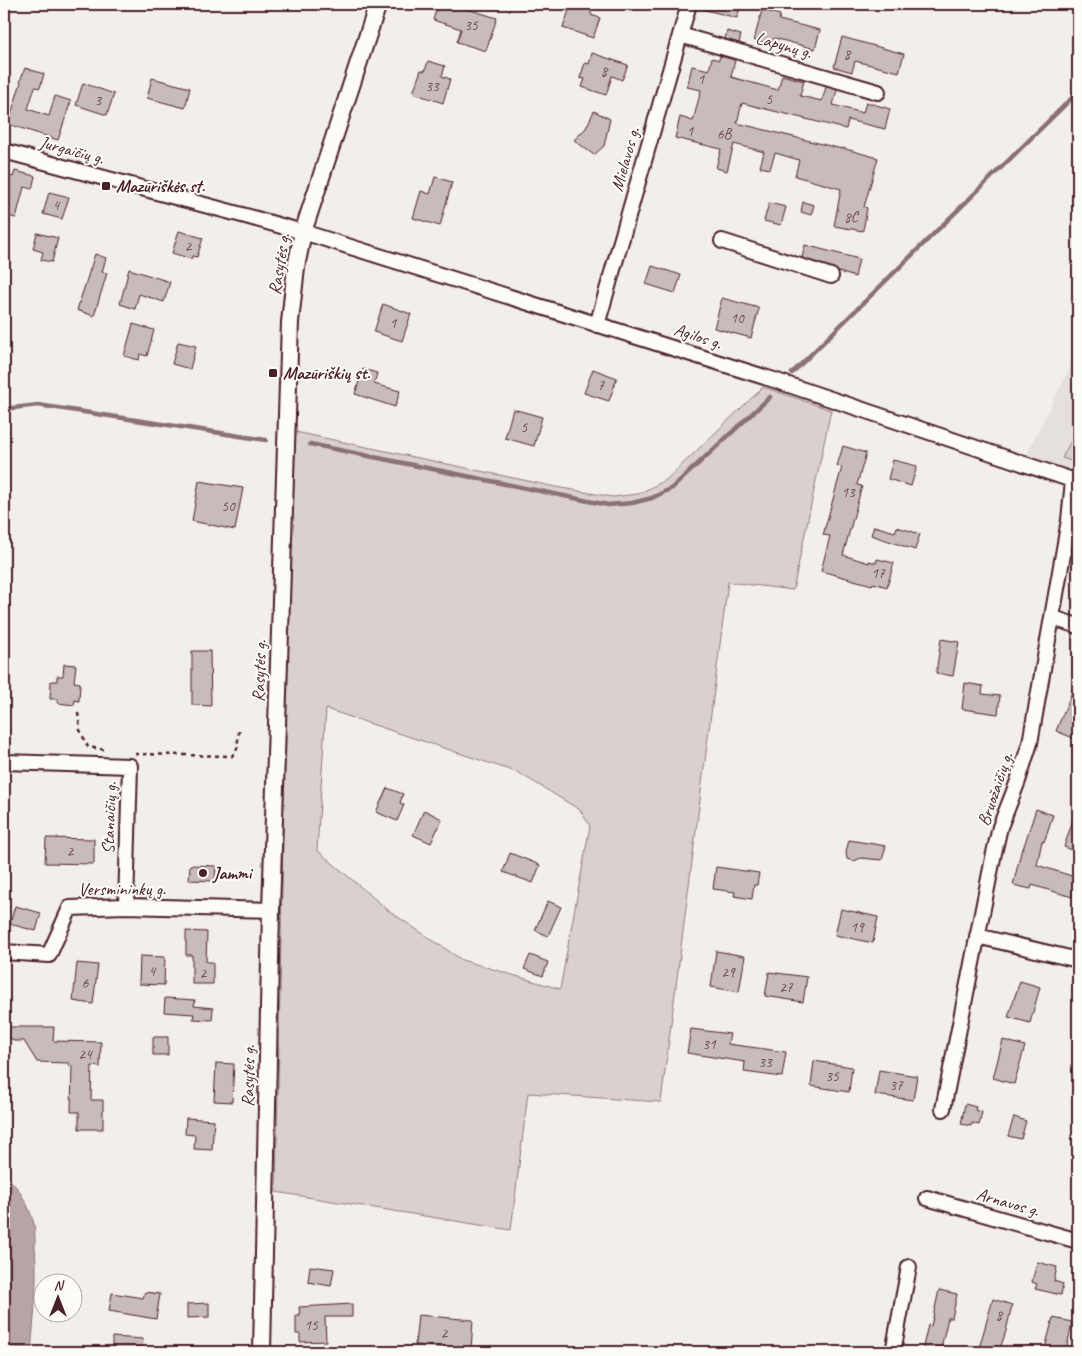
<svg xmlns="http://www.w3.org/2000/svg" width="1082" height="1356" viewBox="0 0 1082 1356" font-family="Caveat,sans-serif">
<rect width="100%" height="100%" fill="#f2efeb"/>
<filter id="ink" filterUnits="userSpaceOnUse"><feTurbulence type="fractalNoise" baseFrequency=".02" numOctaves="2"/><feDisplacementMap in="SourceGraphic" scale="10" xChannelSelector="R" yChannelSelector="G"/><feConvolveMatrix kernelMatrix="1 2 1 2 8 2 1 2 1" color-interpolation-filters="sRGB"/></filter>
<g filter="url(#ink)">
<!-- built -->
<path fill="#e5dfdd" d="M1078,352V475L1025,457Z"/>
<!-- green -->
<path fill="#d9d0cf" stroke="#92787d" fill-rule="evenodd" d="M763,387L831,410L793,590L728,582L661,1102L528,1093L511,1230L276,1192L291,431L556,487L613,497L638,494L666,480ZM326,709L519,773L580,810L590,826L560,989L462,960L389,911L317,850Z
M1078,428V463L1062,458Z"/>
<!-- water -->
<path fill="#b7a5a6" stroke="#8b6f75" d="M4,1175C19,1186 29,1206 34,1224C35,1231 35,1240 35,1247C38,1283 34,1317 31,1352H4Z"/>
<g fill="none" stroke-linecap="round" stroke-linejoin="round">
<!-- stream -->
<path stroke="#8b6f75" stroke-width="4.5" d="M792,373L1078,92
M4,409L38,405L266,440
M310,444L608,505L632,503L652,498L672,488L770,397"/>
</g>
<!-- building -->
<path fill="#c8bbbb" stroke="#4a1f2b" d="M438,4H451L497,18L486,51L457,42L461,29L433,20Z
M576,4H592L591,15L600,18L593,38L563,28L570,7L576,9Z
M699,4H741L737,18L698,8Z
M762,10L780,15L779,20L820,30L815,49L774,38L772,45L754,40Z
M727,31L741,35L739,43L725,39Z
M842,37L904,54L899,72L855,61L852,72L834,67Z
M592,53L628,65L622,80L612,76L606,95L582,87L585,79L580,78L585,63L589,64Z
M720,56L735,60L731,77L778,90L782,75L804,81L800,96L822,101L826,87L837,90L833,105L863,113L866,102L890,109L885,129L848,120L846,129L742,103L737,123L842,149V148L878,158L864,207L867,208L863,231L834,226L841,189L795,176L799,160L775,153L770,169L760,167L764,152L734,144L727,171L716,168L721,149L675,138L680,117L693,121L701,90L687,87L692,66L709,70L712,58L719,60Z
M428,61L445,66L442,76L450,79L443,103L413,93L421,70L425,71Z
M25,68L44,74L40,88L35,87L28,109L49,116L55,96L71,101L58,140L8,124L21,82L20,81Z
M152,78L190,88L185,108L147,98Z
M83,83L114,94L107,115L76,105Z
M594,111L610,119L604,146L594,155L574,140L586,128Z
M15,171L35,176L32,189L24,187L16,218L4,215V175L13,177Z
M435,177L452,182L440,226L413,218L421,191L430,194Z
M49,192L69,197L62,219L43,214Z
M803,202L814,205L811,215L801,212Z
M769,203L786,207L781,225L764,221Z
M179,231L203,238L197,257L192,256L191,259L172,253Z
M37,233L58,238L52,262L41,260L43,252L33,249Z
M805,245L859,259L855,277L839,272L834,268L802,258Z
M95,254L106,258L102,272L107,273L94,316L77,310Z
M652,266L681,275L675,293L646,284Z
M129,269L170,282L164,302L139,294L135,309L120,304Z
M722,298L759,308L751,338L714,328Z
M383,304L411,314L402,341L374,332Z
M133,324L154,330L147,356L140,354L139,360L124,356Z
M178,342L196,346L190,369L172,364Z
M363,369L377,373L374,384L400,391L395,407L355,394Z
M593,369L617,378L609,401L584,393Z
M513,409L542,417L534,446L505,438Z
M843,446L866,453L857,485L862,486L843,555L869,563V561L876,563L877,559L894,563L887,587L873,583L872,585L821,571L830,536L823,535L842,467L837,466Z
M893,460L917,466L911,486L888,479Z
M199,481L243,488L235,530L192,521Z
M874,526L895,532L897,527L920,534L915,550L871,535Z
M941,639L959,642L953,676L936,673Z
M192,651H210L211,706L192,705Z
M64,664L76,665L74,682L80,683L79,701L75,700L74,705L58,703V699H50L51,681H57V676H63Z
M1078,677V740L1056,731Z
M965,683L983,686L982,694L1000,696L998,714L962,709Z
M387,788L403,794L400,803L404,805L397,821L376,812Z
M1036,809L1053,815L1044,842L1042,841L1037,865L1078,878L1072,897L1032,885L1031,889L1013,885L1022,848L1023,849Z
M424,810L442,819L431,843L413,835Z
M1076,811H1078V852L1064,847Z
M46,838L94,839V864L45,863Z
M849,840L886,846L882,860L861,858L854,861L847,859L846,852Z
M510,853L540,865L533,883L503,872Z
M190,865L216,866L215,881L189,880Z
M716,867L759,873L757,885H754L752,899L734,896L735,892L713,889Z
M548,901L561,907L548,936L535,930Z
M15,906L41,913L36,931L10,924Z
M841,909L878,917L873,943L835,935Z
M186,931L207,932L206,962H213V984H192V955H186Z
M716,951L745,956L739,992L711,987Z
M530,955L548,962L543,976L524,969Z
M140,956L165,957L164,985L139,984Z
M77,963L98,965L93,1004L73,1001Z
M769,972L807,977L803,1002L765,996Z
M1020,981L1040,987L1030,1023L1008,1017Z
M165,998L195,1000L194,1006L213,1008L212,1020L193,1019L194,1014L164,1012Z
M7,1027H54L53,1041L101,1042L100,1067L92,1066L91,1100H103V1129H79V1112H71L72,1066H69V1063L37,1062L24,1041H14L7,1036Z
M691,1029L730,1034L728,1044L786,1052L782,1077L744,1072L745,1062L687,1053Z
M153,1037H168V1055H153Z
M1003,1040L1025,1046L1014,1084L993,1078Z
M814,1061L852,1067L849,1092L811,1086Z
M216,1063L234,1064L232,1102L214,1101Z
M879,1070L917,1076L913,1100L875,1095Z
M965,1104L976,1107L975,1110L982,1112L979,1125L972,1123L971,1126L961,1124Z
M1014,1117L1026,1121L1021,1139L1008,1136Z
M186,1118L214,1120L212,1150L194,1149L195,1135L185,1134Z
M1037,1262L1057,1267L1054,1281L1063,1284L1061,1295L1035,1289L1037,1284L1032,1282Z
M310,1266L334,1269L331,1286L308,1282Z
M939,1290L957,1294L952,1318H948L940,1352L922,1351L928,1325L931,1326Z
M145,1292L160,1294L156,1319L109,1311L112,1293L143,1298Z
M993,1299L1012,1305L1006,1331L999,1352H978Z
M209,1303V1317L187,1318V1304Z
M352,1304V1317H325L326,1341L300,1342V1334H296V1316H300L299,1307Z
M418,1315L473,1320L471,1350L415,1345Z
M1053,1318L1072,1322L1066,1352H1044Z
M112,1337L143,1339L142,1352H112Z"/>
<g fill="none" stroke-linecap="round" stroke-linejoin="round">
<!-- minor casing -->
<g stroke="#4a1f2b" stroke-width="18">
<path id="minor" d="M680,35L878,92
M4,151L242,215L303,232L774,380L1078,482
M722,241L831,276
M597,325L689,4
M1053,618L1078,626
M4,762L130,766L126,906
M977,936L1078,960
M4,952L49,955L70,908L126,906L271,910
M943,1109L994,853L1000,827L1018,781L1030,743L1069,520L1073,481
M927,1198L1078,1241
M893,1352L909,1267"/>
</g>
<!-- major casing -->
<g stroke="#4a1f2b" stroke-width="20">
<path id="major" d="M262,1352L271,910L290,322L296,267L303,232L378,4"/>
</g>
<!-- path -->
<path stroke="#4a1f2b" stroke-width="2.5" stroke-dasharray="4 4" stroke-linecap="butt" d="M78,713L80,730L88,747L107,750
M135,754L232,756L237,749L239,731"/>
<!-- minor -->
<use href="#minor" stroke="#fdfcf7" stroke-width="14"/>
<!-- major -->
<use href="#major" stroke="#fdfcf7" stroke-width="16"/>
</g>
</g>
<!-- markers -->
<g fill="#4a1f2b" stroke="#fdfcf7" stroke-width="2">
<rect x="101" y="181" width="10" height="10" rx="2.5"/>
<rect x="268" y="368" width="10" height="10" rx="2.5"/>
<circle cx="203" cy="873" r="5"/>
</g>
<g text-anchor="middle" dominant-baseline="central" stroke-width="4" stroke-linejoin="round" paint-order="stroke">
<!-- number labels -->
<g font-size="15" fill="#6a464f">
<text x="471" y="25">35</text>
<text x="847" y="54">8</text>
<text x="604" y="71">8</text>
<text x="701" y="79">1</text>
<text x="432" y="86">33</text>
<text x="769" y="99">5</text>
<text x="98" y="100">3</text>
<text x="690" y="131">1</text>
<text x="724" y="134">6B</text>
<text x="56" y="205">4</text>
<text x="851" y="217">8C</text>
<text x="188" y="246">2</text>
<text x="737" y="318">10</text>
<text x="393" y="323">1</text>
<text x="601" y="385">7</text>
<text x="524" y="427">5</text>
<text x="848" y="492">13</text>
<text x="228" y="506">50</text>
<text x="878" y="573">17</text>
<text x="70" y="851">2</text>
<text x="857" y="927">19</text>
<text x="152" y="971">4</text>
<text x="728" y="972">29</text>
<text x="203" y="973">2</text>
<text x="85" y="983">6</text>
<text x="786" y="987">27</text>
<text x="709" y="1044">31</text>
<text x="85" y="1054">24</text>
<text x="765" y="1062">33</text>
<text x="832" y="1076">35</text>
<text x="896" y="1085">37</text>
<text x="999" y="1315">8</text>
<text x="311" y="1325">15</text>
<text x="444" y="1333">2</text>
</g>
<!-- street labels -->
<g font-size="18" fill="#4a1f2b" stroke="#fdfcf7">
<text transform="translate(784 45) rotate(16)">Lapynų g.</text>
<text transform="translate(72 150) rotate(15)">Jurgaičių g.</text>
<text transform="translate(625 159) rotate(-74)">Mielavos g.</text>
<text transform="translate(279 264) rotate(-81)">Rasytės g.</text>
<text transform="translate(698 336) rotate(18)">Agilos g.</text>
<text transform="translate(259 671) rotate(-88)">Rasytės g.</text>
<text transform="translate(995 789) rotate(-71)">Bruožaičių g.</text>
<text transform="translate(109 818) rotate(-88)">Stanaičių g.</text>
<text x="122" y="889">Versmininkų g.</text>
<text transform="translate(248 1076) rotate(-89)">Rasytės g.</text>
<text transform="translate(1008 1202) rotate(16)">Arnavos g.</text>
</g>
<!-- poi labels -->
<g font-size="18" font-weight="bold" fill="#4a1f2b" stroke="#fdfcf7" text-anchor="start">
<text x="116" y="186">Mazūriškės st.</text>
<text x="283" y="373">Mazūriškių st.</text>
<text x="213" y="873">Jammi</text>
</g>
</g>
<!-- margin -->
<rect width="1082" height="1356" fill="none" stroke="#fdfcf7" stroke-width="20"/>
<rect x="10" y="10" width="1062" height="1336" fill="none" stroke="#4a1f2b" stroke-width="2" filter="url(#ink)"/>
<!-- north arrow -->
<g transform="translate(58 1298)"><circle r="24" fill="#fdfcf7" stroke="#b5a4a5"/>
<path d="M0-4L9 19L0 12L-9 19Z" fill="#4a1f2b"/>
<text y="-8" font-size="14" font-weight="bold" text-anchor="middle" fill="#4a1f2b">N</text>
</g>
</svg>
